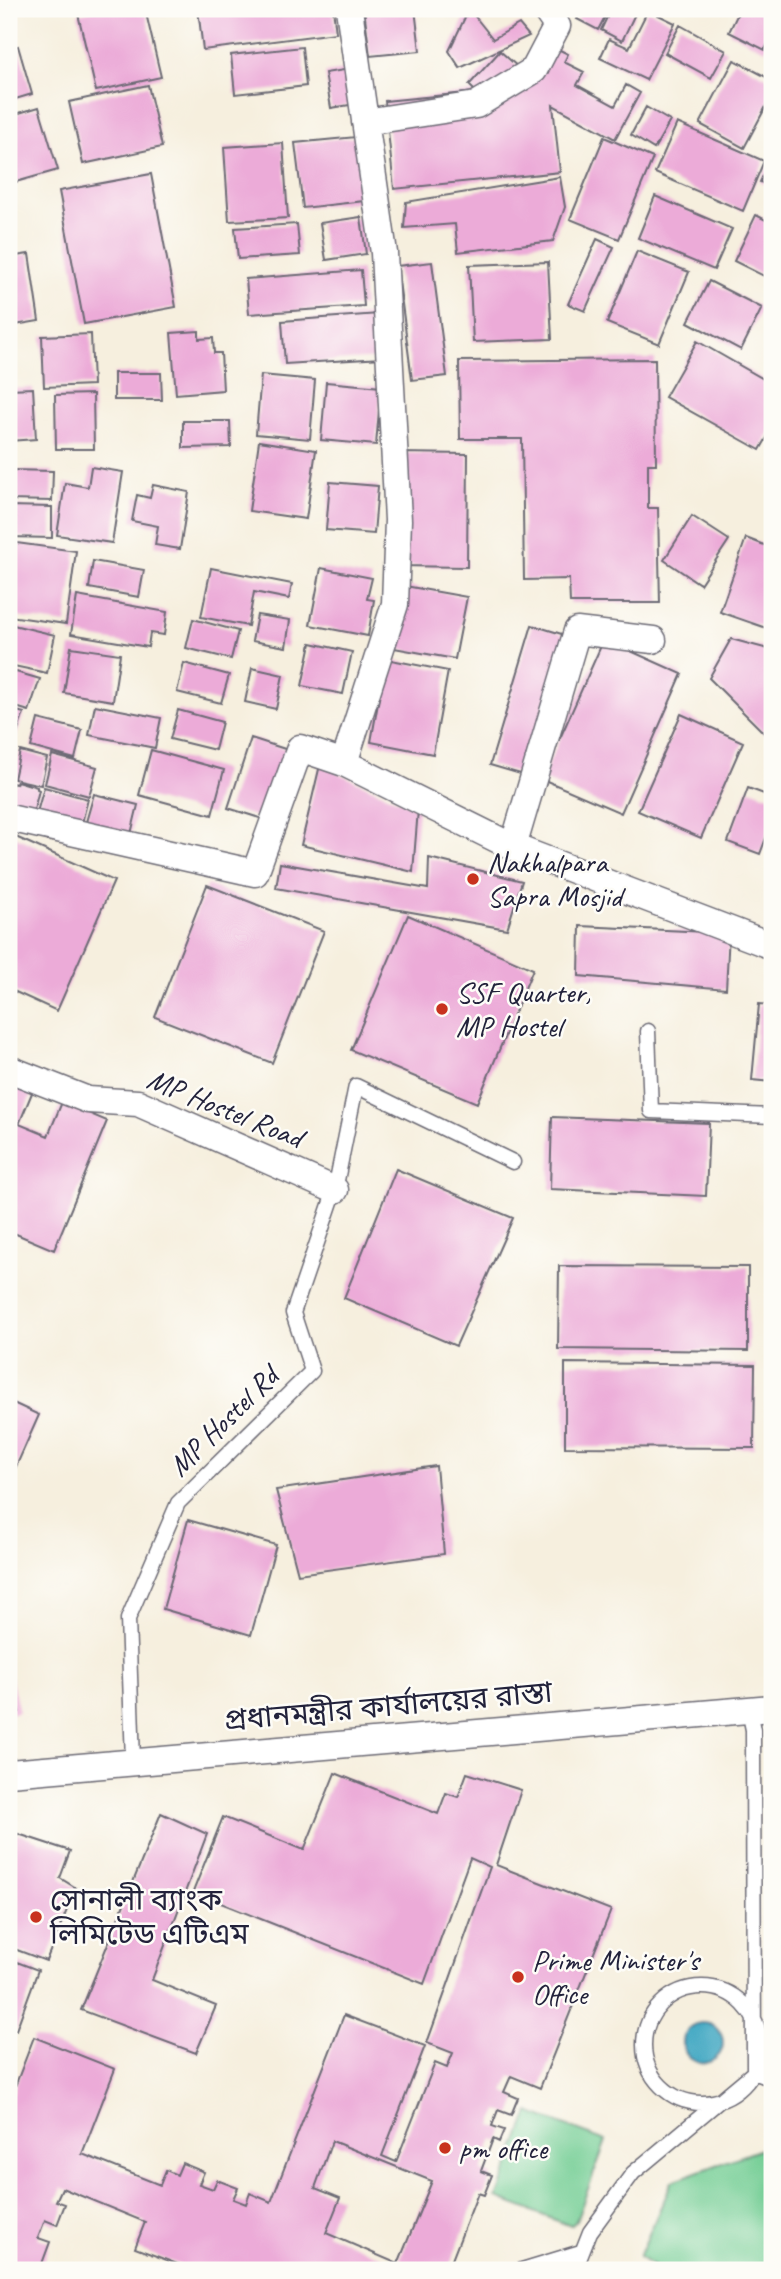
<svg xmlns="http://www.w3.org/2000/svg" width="781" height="2279" viewBox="0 0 781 2279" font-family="Caveat,'Noto Sans Bengali',sans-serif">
<rect width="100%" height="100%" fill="#fdfcf7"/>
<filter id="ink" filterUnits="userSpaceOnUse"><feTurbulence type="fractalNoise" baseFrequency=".0143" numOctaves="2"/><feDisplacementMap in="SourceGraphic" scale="14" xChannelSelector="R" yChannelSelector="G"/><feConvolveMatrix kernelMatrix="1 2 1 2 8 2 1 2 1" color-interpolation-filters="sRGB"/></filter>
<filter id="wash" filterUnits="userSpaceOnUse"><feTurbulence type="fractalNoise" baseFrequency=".00686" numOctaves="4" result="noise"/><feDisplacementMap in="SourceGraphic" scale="28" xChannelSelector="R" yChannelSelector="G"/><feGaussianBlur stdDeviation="1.57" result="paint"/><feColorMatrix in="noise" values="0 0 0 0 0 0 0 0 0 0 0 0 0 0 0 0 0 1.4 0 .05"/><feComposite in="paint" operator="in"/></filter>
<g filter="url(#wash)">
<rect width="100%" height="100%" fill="#f6efde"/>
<!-- green -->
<path fill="#75ce95" stroke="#4c7868" stroke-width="2" d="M529,2112L606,2141L576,2221L571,2226L497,2198Z
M772,2145V2270H659L639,2257L672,2181Z"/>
<!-- water -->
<path fill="#43a8c3" stroke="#32657f" stroke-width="2" d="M683 2043a20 20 0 1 1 40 0a20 20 0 1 1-40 0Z"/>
<g id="blocks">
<!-- building -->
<path fill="#ecabd8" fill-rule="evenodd" d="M99,9H145L161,77L96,91L78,14Z
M198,9H333L336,33L203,50Z
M364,9H415L420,51L370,56Z
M469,9L493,39L519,24L529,36L460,68L449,51Z
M582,9H609L598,30L577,19Z
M611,9H623L635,14L622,41L601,30Z
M740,9H772V35L765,50L729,32Z
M648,10L675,23L646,80L600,58L609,39L629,48Z
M680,25L726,51L711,78L665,53Z
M542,41L568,54L564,62L584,72L577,85L615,106L626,85L640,93L615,139L553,105L560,172L394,189L385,101L476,92L469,85L500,51L519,68Z
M18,46L32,94L9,101V48Z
M302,47L306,86L235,94L231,55Z
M734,60L772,80V95L744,148L700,124Z
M357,68L362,103L331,108L325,73Z
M148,85L162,147L83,164L69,102Z
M39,107L58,170L9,184V116Z
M646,107L670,121L654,149L631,135Z
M677,123L764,161L743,211L655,173Z
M356,137L364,201L303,208L295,143Z
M604,137L653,158L619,239L570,219Z
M283,143L288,218L229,221L224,147Z
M772,156V187L760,182Z
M151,174L176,307L84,324L59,191Z
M560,177L565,207L553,241L458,252L455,224L404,228L406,202Z
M655,196L732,229L714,270L638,238Z
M756,215L772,223V280L734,261Z
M361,217L366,254L326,260L320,223Z
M297,224L300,255L238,259L235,228Z
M597,239L614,247L585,311L568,304Z
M637,251L689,272L659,344L607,323Z
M29,254L39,321L9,326V257Z
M432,262L447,376L412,380L397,266Z
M548,262L552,339L473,342L469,265Z
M361,270L364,306L249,314L246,279Z
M709,281L762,308L741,350L688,322Z
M379,314L382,358L285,364L282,321Z
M199,331V339L213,338L214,353H221L223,390L176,394L171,333Z
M91,334L93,385L44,387L42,336Z
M697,341L772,384V429L760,450L665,397Z
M655,359L656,464H648V508H658L660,603H570L569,579L524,580L522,439H460L459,361Z
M114,373H161L162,400H114Z
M261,375L315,380L310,439L256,434Z
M326,382L381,387L376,445L321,440Z
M33,388L36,439L9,441V389Z
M93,394L94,449H56L55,395Z
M183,421H230L231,447L183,448Z
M259,441L316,450L306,519L249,511Z
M400,453L468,454L467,567L398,566Z
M91,467L123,472L112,543L57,535L65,483L88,487Z
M9,470L53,471L52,501L9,500Z
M330,482L378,486L374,534L326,530Z
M153,485L189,492L180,549L155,545L158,526L132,521L137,495L150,498Z
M9,506L52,507V538L9,537Z
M692,516L729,540L700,584L664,560Z
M746,538L772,548V630L720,612Z
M9,542L76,551L66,624L9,616Z
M93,561L144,570L139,597L89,588Z
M211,568L292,584L289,599L254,592L248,626L201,617Z
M321,568L372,578L367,599L374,600L368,636L310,625Z
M394,584L467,597L455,659L383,646Z
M77,596L167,612L164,635L150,633L148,647L71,634Z
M257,615L290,620L286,647L252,641Z
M193,619L238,631L231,659L186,648Z
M9,624L55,635L47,673L9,665Z
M532,625L565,635L524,775L490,765Z
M604,639L682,674L621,813L542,779Z
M731,639L772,650V734L769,738L709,678Z
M311,643L352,652L343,694L302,686Z
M71,647L120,654L113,701L64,693Z
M386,659L448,671L433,754L371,742Z
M184,663L229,675L221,703L177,692Z
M252,668L283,675L276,709L245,702Z
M9,670L40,679L29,711L9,705Z
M95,705L161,718L155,748L89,735Z
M9,709L24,713L13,745L9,744Z
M178,710L222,722L215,750L170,739Z
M681,714L743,742L701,838L638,811Z
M38,719L82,730L75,759L31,747Z
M251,738L288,750L266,820L228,808Z
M151,750L224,770L212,815L139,795Z
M20,751L47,758L41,785L14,779Z
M52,755L97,767L89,796L45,784Z
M320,765L418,809L413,872L301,845Z
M17,781L37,787V789L39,790L32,818L9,812V796L12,783L16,784Z
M44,787L88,799L81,827L36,816Z
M748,788L772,797V822L760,854L728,842Z
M94,794L138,805L131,834L86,822Z
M9,834L114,881L57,1011L9,989Z
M429,858L522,881L507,929L276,888L280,863L428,889Z
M207,885L324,931L272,1063L155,1017Z
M408,915L533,969L477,1103L351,1050Z
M580,926L729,933L726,989L579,976Z
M759,1004L772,1005V1082L752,1080Z
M9,1078L34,1088L19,1124L48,1136L62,1102L107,1121L54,1250L9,1231V1212L15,1197L9,1194Z
M552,1117L709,1123L706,1196L550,1189Z
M396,1169L513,1218L456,1346L344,1298Z
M559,1266L748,1267V1351L558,1349Z
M565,1363L755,1365L754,1448L565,1447Z
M9,1401L39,1415L11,1478L9,1477Z
M436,1466L444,1554L298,1574L276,1490Z
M188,1520L276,1545L251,1635L163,1609Z
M9,1670L19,1712L9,1714Z
M335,1773L438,1814L446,1793L458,1797L467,1773L521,1790L496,1865L611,1910L540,2088L511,2076L504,2092L518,2098L511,2115L498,2110L492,2126L504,2130L499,2142L493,2139L481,2171L492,2175L484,2195L478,2193L448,2270H193L135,2248L145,2222L62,2188L56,2201L65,2204L57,2225L45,2220L38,2238L50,2242L40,2269L31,2265L29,2270H9V2102L34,2037L115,2069L82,2154L160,2185L166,2170L177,2175L182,2163L204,2172L199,2184L213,2189L217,2180L238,2188L233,2199L246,2204L250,2193L271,2202L344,2015L425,2046L382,2156L396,2162L435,2063L447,2068L453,2053L427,2043L490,1867L470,1858L424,1984L193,1892L223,1817L304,1850ZM332,2141L432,2181L398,2264L326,2233L340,2198L315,2188Z
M161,1813L207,1834L152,1980L216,2006L196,2053L81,2010Z
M9,1831L70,1851L60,1878L76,1888L46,1961L9,1947Z
M9,1959L38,1970L16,2030L9,2028Z"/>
</g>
</g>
<g filter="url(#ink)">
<use href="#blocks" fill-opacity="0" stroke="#6c6a74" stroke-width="2"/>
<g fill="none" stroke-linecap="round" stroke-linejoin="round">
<!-- lane casing -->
<g stroke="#6c6a74" stroke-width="17">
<path id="lane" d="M648,1031L651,1111L772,1116
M133,1761L128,1619L178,1503L312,1371L293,1313L335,1190L356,1086L513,1162
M644 2045a58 58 0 1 1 116 0a58 58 0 1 1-116 0Z
M754,2072L772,2079
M522,2270L581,2252
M575,2270L590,2232L633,2173L754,2072L753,1730L749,1710"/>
</g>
<!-- street casing -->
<g stroke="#6c6a74" stroke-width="29">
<path id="street" d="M365,122L476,105L534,70L557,26L545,9
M344,763L395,604L398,520L384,253L349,9
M9,818L255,873L300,748L344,763L513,847L577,631L653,640
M513,847L772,946
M9,1069L88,1100L138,1103L335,1190
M9,1773L772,1708"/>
</g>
<!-- lane -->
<use href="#lane" stroke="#fff" stroke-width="14"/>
<!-- street -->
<use href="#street" stroke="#fff" stroke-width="26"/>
</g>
</g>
<!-- markers -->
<g fill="#c8321e" stroke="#fdfcf7" stroke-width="2.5">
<circle cx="473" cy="879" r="7"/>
<circle cx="442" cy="1009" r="7"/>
<circle cx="36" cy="1917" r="7"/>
<circle cx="518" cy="1977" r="7"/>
<circle cx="445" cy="2148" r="7"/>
</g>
<g text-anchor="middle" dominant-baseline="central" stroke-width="5" stroke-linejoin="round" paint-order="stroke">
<!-- poi labels -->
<g font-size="30" fill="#22223b" stroke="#fdfcf7" text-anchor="start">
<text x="487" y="862">Nakhalpara<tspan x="487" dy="34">Sapra Mosjid</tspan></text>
<text x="456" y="992">SSF Quarter,<tspan x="456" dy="34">MP Hostel</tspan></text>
<text x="50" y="1900">সোনালী ব্যাংক<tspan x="50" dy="34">লিমিটেড এটিএম</tspan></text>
<text x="532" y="1960">Prime Minister's<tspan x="532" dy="34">Office</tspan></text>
<text x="459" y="2148">pm office</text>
</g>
<!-- street labels -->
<g font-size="30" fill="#22223b" stroke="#fdfcf7">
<text transform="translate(225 1108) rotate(22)">MP Hostel Road</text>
<text transform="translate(223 1421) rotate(-45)">MP Hostel Rd</text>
<text transform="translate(388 1706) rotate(-5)">প্রধানমন্ত্রীর কার্যালয়ের রাস্তা</text>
</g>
</g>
<!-- margin -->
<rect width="781" height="2279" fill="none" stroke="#fdfcf7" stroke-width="35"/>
</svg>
